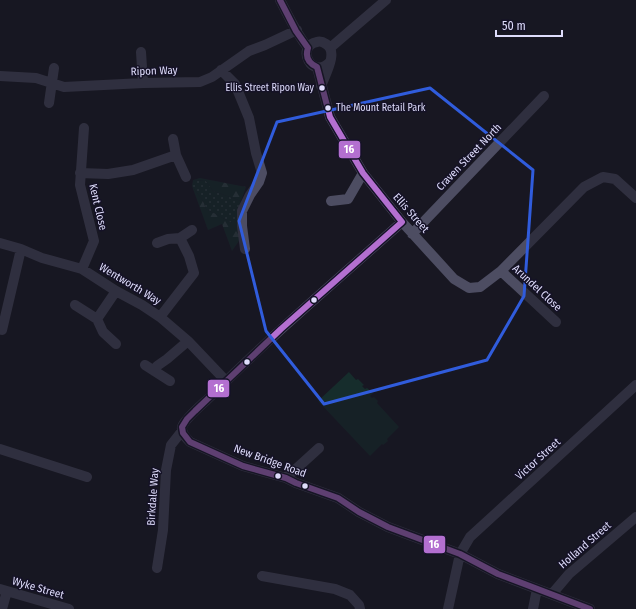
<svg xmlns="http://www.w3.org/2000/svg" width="636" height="609" viewBox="0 0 636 609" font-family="'Fira Sans Condensed',sans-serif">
<defs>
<pattern id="grass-dots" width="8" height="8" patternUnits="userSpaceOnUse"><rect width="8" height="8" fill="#162d2c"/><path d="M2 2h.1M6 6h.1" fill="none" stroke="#374b4c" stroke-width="1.8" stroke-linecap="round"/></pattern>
<pattern id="forest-firs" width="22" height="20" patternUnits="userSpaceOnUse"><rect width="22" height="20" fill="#162d2c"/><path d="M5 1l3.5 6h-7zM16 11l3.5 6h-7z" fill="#374b4c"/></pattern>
</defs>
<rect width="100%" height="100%" fill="#181722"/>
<!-- grass -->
<path fill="url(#grass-dots)" d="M193,180L206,181L213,191L241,201L239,208V223H232L206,209L203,201L192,186Z"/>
<!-- forest -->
<path fill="url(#forest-firs)" d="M200,178L246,187L241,201L213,191L206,181L193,180Z
M192,186L203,201L206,209L232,223H239L241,238L232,251L222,224L208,230Z"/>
<!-- pitch -->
<path fill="#162d2c" d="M349,372L356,380L358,379L364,385L362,386L365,389L367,388L373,393L370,396L372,398L374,397L378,401L377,403L399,427L387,439L388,441L383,445L382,444L370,456L318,401Z"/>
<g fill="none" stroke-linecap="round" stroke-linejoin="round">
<!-- street -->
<path stroke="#4d4d62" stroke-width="10" d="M280,0C289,17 296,33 308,48
M330,48L386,0
M141,52L143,83
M317,67L330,117L363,173L402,222L454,279L469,288L480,287L501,271L584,187L603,177L615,179L636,198
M221,70L235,84L249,118L256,153L262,173L259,182L250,195L242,211V226L245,249
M0,76L36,78L64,87L143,83L200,82L212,77L249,51L265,45L297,30
M321,86C325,75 339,51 326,44C323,42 320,41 317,42C295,46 312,81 330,62
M49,103L54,68
M173,139L176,155L186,177
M80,173L108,174L133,170L176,155
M331,201L348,199L363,173
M402,222C338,279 272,335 211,396C204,403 185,418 182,427C181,433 186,438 190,442L243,466L286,478L296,483L338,498L359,512L388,527L460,554L498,574L590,609
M412,234L544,96
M0,243L21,249L42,258L82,269L116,291L142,305L160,317L188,341L226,381
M157,243L168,239L180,238L192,230
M82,269L94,241L80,185L84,128
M501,271L556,322
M75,305L97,319L116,291
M160,317L194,273L189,256L180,238
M97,319L103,332L116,344
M2,330L21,249
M145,365L170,381
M154,371L157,366L167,359L188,341
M0,449L87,477
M286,478L319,448
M157,568L163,530L166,470L171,445L182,431
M262,576L335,589L350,595L359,605L360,609
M0,589L69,609
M552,594L569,574L636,517
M2,609L7,591
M448,609L460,554L470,537L636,385
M533,609L537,589"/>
<!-- bus-1 casing -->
<g stroke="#151227" stroke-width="9">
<path id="bus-1" d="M280,0L296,31L308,48C305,57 308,63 317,67L330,117L363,173L402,222L281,329L195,411L187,419L182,427L183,433L190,442L243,466L286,478L296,483L338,498L359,512L388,527L460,554L498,574L590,609"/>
</g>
<!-- bus-1 -->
<use href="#bus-1" stroke="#b36fd0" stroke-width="6"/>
</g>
<!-- marked area -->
<path d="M0 0H636V609H0ZM430,88L533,170L524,296L487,360L324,404L266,331L239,221L277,122Z" fill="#181722" fill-opacity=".55" fill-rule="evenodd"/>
<path fill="none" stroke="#305cdc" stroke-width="3" stroke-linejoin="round" d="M430,88L533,170L524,296L487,360L324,404L266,331L239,221L277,122Z"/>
<!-- markers -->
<g fill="#dedcfb" stroke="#151227" stroke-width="1.5">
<circle cx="322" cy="88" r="3.5"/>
<circle cx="328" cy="108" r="3.5"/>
<circle cx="314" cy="300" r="3.5"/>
<circle cx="247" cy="362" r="3.5"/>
<circle cx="278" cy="476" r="3.5"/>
<circle cx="305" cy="486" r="3.5"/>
</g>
<g text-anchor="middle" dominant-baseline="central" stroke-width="3" stroke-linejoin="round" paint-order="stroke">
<!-- bus labels -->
<g font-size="10" fill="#dedcfb" stroke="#151227" text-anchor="end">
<text x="314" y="88">Ellis Street Ripon Way</text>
<text x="336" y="108" text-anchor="start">The Mount Retail Park</text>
</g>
<!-- street labels -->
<g font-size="11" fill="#dedcfb" stroke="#151227">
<text transform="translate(154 71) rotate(-2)">Ripon Way</text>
<text transform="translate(469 157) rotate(-46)">Craven Street North</text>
<text transform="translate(98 207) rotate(77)">Kent Close</text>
<text transform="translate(411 213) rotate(49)">Ellis Street</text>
<text transform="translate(130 284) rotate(31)">Wentworth Way</text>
<text transform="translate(537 288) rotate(43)">Arundel Close</text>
<text transform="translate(538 459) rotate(-42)">Victor Street</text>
<text transform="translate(270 461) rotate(20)">New Bridge Road</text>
<text transform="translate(153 497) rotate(-86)">Birkdale Way</text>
<text transform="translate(585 545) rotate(-41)">Holland Street</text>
<text transform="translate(38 588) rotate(16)">Wyke Street</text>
</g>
</g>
<g stroke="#151227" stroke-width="1.5">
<rect x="338" y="140" width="23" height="19" rx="4" fill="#b36fd0"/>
<rect x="207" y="379" width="23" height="19" rx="4" fill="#b36fd0"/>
<rect x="423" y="535" width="23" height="19" rx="4" fill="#b36fd0"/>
</g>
<g font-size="11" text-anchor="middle" font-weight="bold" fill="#fff">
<text x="349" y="153">16</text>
<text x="219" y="392">16</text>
<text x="434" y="548">16</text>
</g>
<!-- scale -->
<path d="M496 30v6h66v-6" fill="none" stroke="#dedcfb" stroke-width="2"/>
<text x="502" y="30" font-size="12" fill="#dedcfb" stroke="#151227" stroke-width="3" paint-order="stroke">50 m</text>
</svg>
